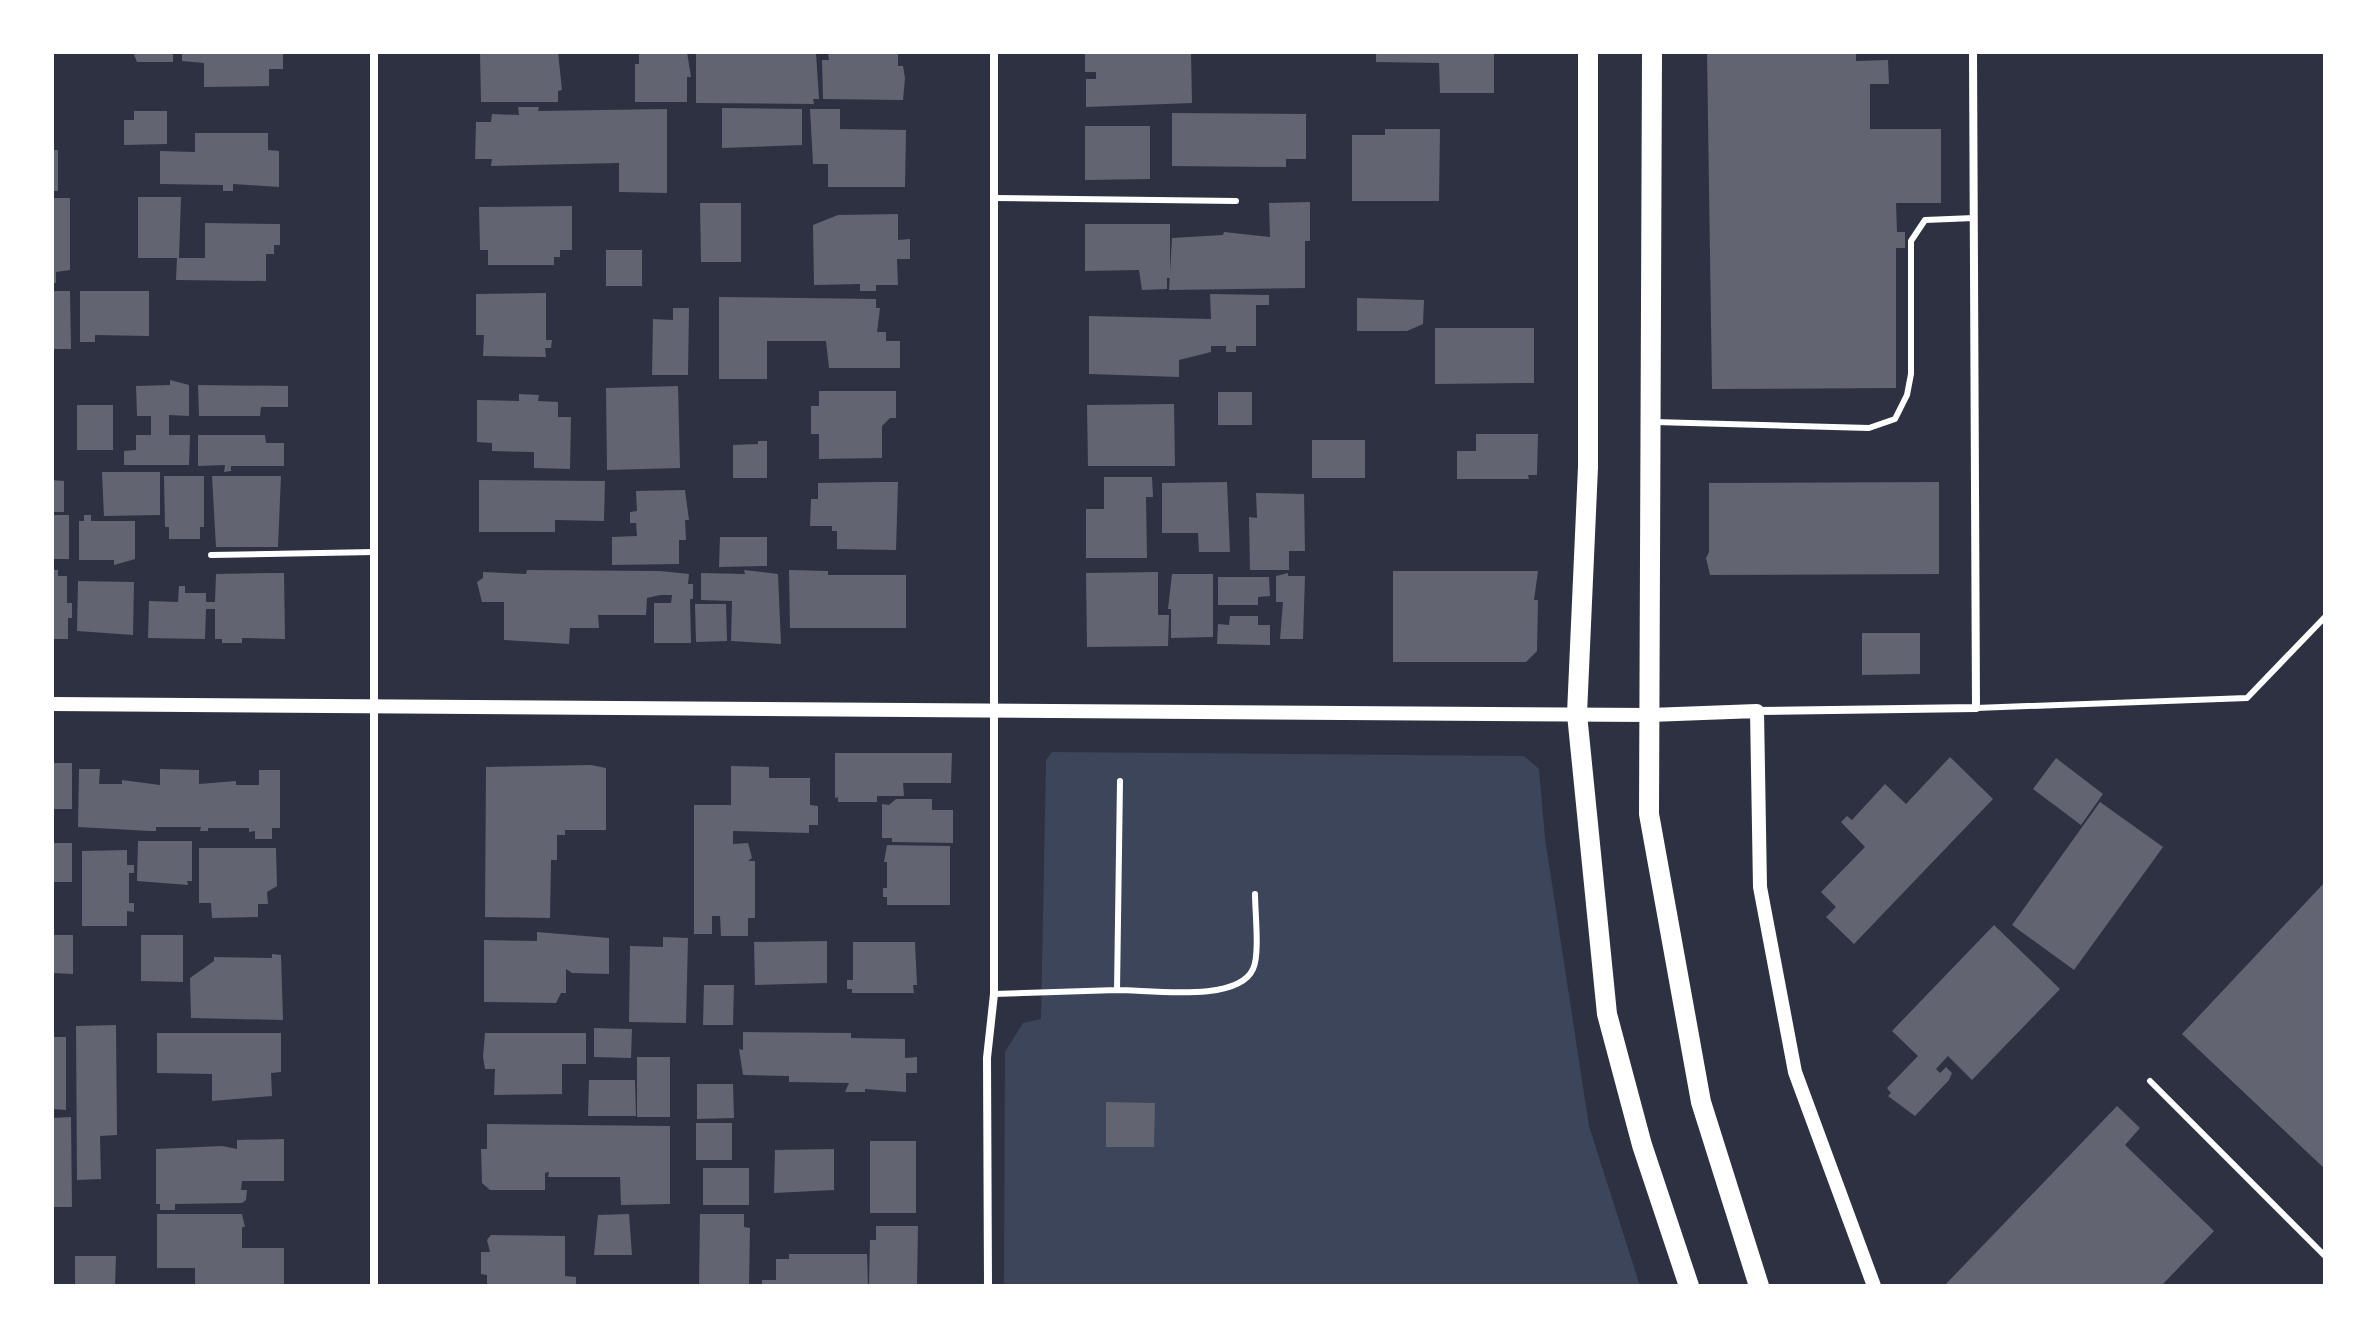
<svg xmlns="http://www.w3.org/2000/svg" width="2377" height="1338" viewBox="0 0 2377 1338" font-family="'PT Serif',serif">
<rect width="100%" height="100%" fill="#2d3142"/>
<!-- green -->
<path fill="#3c4559" d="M1052,752L1524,756L1539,769L1545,838L1589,1126L1640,1286H1004L1005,1052L1023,1023L1041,1019L1046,760Z"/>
<!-- building -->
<path fill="#626471" d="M133,52H173V62H137Z
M182,52H283V69H269V86L204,87V63L182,61Z
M480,52H558L562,90L558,91V102H481Z
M639,52H687L691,77H687V102H635V64H639Z
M696,52L816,53L819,99H813L814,104L696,103Z
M828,52H898V66H903L905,78L903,100L823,99L822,60H829Z
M1085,52H1191L1192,103L1086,107V79H1096V72H1085Z
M1376,52H1494V93H1440L1439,63L1376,62Z
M1707,52H1856V61L1888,60L1889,84H1870V129H1941V203H1896L1897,232H1905V248H1896V388L1712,389Z
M518,107H539L538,111L667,109V193L619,192V163L491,166L492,159H475L476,122H491L492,114L519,115Z
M722,108L802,109V145L722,148Z
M810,109H840V129L906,130L905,187H828V164H813Z
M134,111H167V144L124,145V120H134Z
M1172,113L1306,114V159H1286V167L1172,166Z
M1085,126H1150V179L1085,180Z
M1385,129H1440L1439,201H1352V135H1385Z
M195,133H268V150L279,151V187L233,184V191H223V185L160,184V151L195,152Z
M52,150H58V191H52Z
M138,197H181L179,258H138Z
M52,198H70V270L56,272V283H52Z
M1310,202V241H1305V288L1169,290L1172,238L1223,235L1224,232L1270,237L1269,203Z
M700,203H741V262H701Z
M572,206V250H560V257H554V265H488V250H480L479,207Z
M898,214V240L910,239V259H897L898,285H876V291H860V284L814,285L813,225L838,215Z
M205,223L280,224V245H274V254H266V281L176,280L177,258H205Z
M1085,224H1170V278H1167V289L1142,290L1139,270L1085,271Z
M606,250H642V286H606Z
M52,291H70L71,349H52Z
M80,291H149V336L95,335V342H80Z
M546,293V340H552L551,348H545L546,357L483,356L484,335H476V294Z
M1210,294L1269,295V305H1256V346H1236V352H1226V346H1211V352L1179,360V377L1089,374V316L1211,319Z
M719,297L876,299V308H880L877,332H886V341H900V368H829L826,341H767V379H719Z
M1357,298L1424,300L1423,324L1407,331H1357Z
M673,308H689L688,375H652L653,319L673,320Z
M1435,328H1534V383L1435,384Z
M170,380L189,385V416L169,415V435H190L189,465H124V451L136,450V435H151V416H137L136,386L170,385Z
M198,385L288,386V407H261L260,416H199Z
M678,386L680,468L607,470L606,388Z
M819,391H896V418H890L882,426V458L819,459V434H811V406H819Z
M1218,392H1252V425H1218Z
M519,394L539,395L538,401L558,402V417H571L570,469L534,468V452L492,451V443L477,442V400L519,401Z
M1174,404L1175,466H1088L1087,405Z
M77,405H113V450H77Z
M1476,434H1538L1537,475H1528L1529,479H1457V451H1476Z
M198,435H265L266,443H284V466H231V471L224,472L225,465L198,466Z
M1312,440H1365V478H1312Z
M758,441H767V478H733V445L758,444Z
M102,472H160V515L104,516Z
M164,476H204V527H200V539H169V527H165Z
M212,476H281L278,547H216Z
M1104,477H1152L1153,497H1146L1147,558H1086V509H1104Z
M52,480L64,481V512H52Z
M479,480L605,481L604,521L555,520V532H479Z
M879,482H898L896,550L837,549V531H832V526H810L811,499H818V483Z
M1227,482L1230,552H1199L1198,533H1162V483Z
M1939,482V574L1710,575L1706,558L1709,552V483Z
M685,490L689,520H685L686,540H679V564L612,565V537L637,536L636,523H630V512L637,511L636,491Z
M1256,493L1304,494L1305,551H1289V570H1250L1249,517L1257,518Z
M52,515H69V559H52Z
M84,515H91V521H135V559L114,565V560H79V521H84Z
M720,537H767V566L719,567Z
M52,570H58V576H67V603H72V618H68V639H52Z
M527,570L660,571L689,574L688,584H693V599H690L691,643H654V603H671L672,595H660L647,598L646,615H598L599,628H570L569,644L504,640V602H482L477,582L483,578V572L526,574Z
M744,570L778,574L781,644L731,641L732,601L701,600V573L745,574Z
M789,570L828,571V575H906V628H790Z
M1393,571H1538L1534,600H1538L1537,651L1526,662H1393Z
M1158,572V615H1169L1168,646L1087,647L1086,573Z
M276,573H284L285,639L242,638V643H222V639H215V609H206L205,639L148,638L149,601L178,602L179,586H185V593H206V602H215L216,574Z
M1288,573V576H1305L1303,639H1280L1283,602H1276V576Z
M1172,574H1213V637L1171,638V609H1168Z
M1218,577H1269L1270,596L1258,597V605H1218Z
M78,581L134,582L133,635L77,631Z
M695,604H726L727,641L696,642Z
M1230,616H1258V625H1270V645L1217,644L1218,624L1229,625Z
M1862,633H1920V674L1862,675Z
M835,753H952L951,783H903L904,796H877V802H838V797L835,798Z
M1950,757L1993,799L1854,944L1826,917L1836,907L1821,892L1865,847L1841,822L1847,816L1852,820L1885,784L1906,804Z
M2056,758L2103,794L2081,825L2033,789Z
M52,763H72V809H52Z
M591,765L606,768V830H565V835H557V860H551L550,918L485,917L486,767Z
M731,766L769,767V778H810V805L818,806V825H809V833L733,831V844L748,843L752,858L748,861H755V918H748V936H721L720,916H712V934H694V805H731Z
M79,769H100L99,784H122V780L160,785V769L199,770V784L236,781V785H259V770H280V828H272V839H255V831L249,832V828H208V831H200L201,827H156V831H150L78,827Z
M896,799H932V810H953V843L892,842V838H882V804L889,805Z
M2100,802L2163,847L2074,970L2012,925Z
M138,841H192V881H187L188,885L137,881Z
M52,843H72V882H52Z
M887,845L950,846V905H887V897H883V888H887V862H884Z
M199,848H276L277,886L267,892L268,904H258V917L212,918L211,903H199Z
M127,850V865H134V873H129V903H134V912L127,911V926H82V851Z
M2325,882V1169L2182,1034Z
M1994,925L2060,989L1972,1080L1948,1056L1936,1069L1940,1073L1946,1067L1952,1073L1949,1080L1915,1116L1888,1096L1891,1093L1887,1088L1918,1056L1892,1031Z
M537,932L609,938V974L572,973L566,969V993H561L556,1003L484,1002V940L537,941Z
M52,935H73V974L52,973Z
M141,935H183V982L141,981Z
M663,937L688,938L686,1023L629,1022L630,946L663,947Z
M827,941V983L755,985L754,942Z
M853,942H915L917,985H913L914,993H852V989H847V980H853Z
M272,954L281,955L283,1020L191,1018L190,978L214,961V957L272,958Z
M704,985H734L733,1025H703Z
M116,1025L117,1135L100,1136L101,1179L77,1180L76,1026Z
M594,1028L632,1029L631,1058L594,1057Z
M743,1032L851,1033V1038L905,1039V1058L917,1057V1073H906V1092L865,1089V1092H845L849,1083L789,1082V1076L743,1075L739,1049L743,1050Z
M157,1033H281V1072L271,1073L272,1096L212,1101V1074L157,1073Z
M485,1033H586V1064H562V1094L494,1095L495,1069H485L483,1057Z
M52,1037H66V1110L52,1109Z
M637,1057H670V1117H637Z
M589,1080H635L636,1116H588Z
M697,1084H733L734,1118L697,1119Z
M1106,1102L1155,1103L1154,1147H1106Z
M2117,1106L2140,1128L2125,1145L2214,1231L2161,1286H1944Z
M71,1117L72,1207H52V1118Z
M696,1123H732V1160H696Z
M487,1124L670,1126V1204L621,1205L620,1177H548L549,1172L545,1173V1190H490L482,1183L481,1149H487Z
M284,1139V1181H242L241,1190H247L246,1200L242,1203L175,1204V1210H160V1204H156V1149L222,1146L237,1149V1140Z
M870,1141H916V1213H870Z
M834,1149V1190L774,1193L775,1150Z
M703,1168H749V1205H703Z
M157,1214H242L245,1227H242V1248H284V1286H195V1268H157Z
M629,1214L632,1255H594L598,1215Z
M700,1214H744V1227L750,1228L749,1286H699Z
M876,1226H918L917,1286H869L870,1240H876Z
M491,1235L565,1236V1276L576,1277V1286H487V1275L481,1274V1252H490L487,1240Z
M789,1254H867L868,1286H762V1280H776V1259H789Z
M75,1256H116L115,1286H75Z"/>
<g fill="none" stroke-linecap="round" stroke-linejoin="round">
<!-- service -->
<path stroke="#fff" stroke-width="6" d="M994,198L1236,201
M1655,422L1869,428L1895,419L1907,395L1911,374V241L1925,220L1974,218
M211,555L374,552
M1976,708L2247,698L2325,617
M1117,990C1151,990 1238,1003 1253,969C1260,955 1255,912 1255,894
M994,994L1117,990L1120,781
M2150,1081L2325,1256"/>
<!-- minor -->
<path stroke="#fff" stroke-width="8" d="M374,52V1286
M1757,711L1976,708L1973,52
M988,1286L987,1058L994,994V52"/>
<!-- tertiary -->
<path stroke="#fff" stroke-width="14" d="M52,704L1650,715L1757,711L1760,887L1795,1072L1874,1286"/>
<!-- primary -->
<path stroke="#fff" stroke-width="20" d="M1588,52V467L1577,714L1607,1014L1642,1145L1689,1286
M1652,52L1649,814L1701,1102L1759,1286"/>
</g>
<!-- border -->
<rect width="2377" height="1338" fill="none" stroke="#ffffff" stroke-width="108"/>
</svg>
